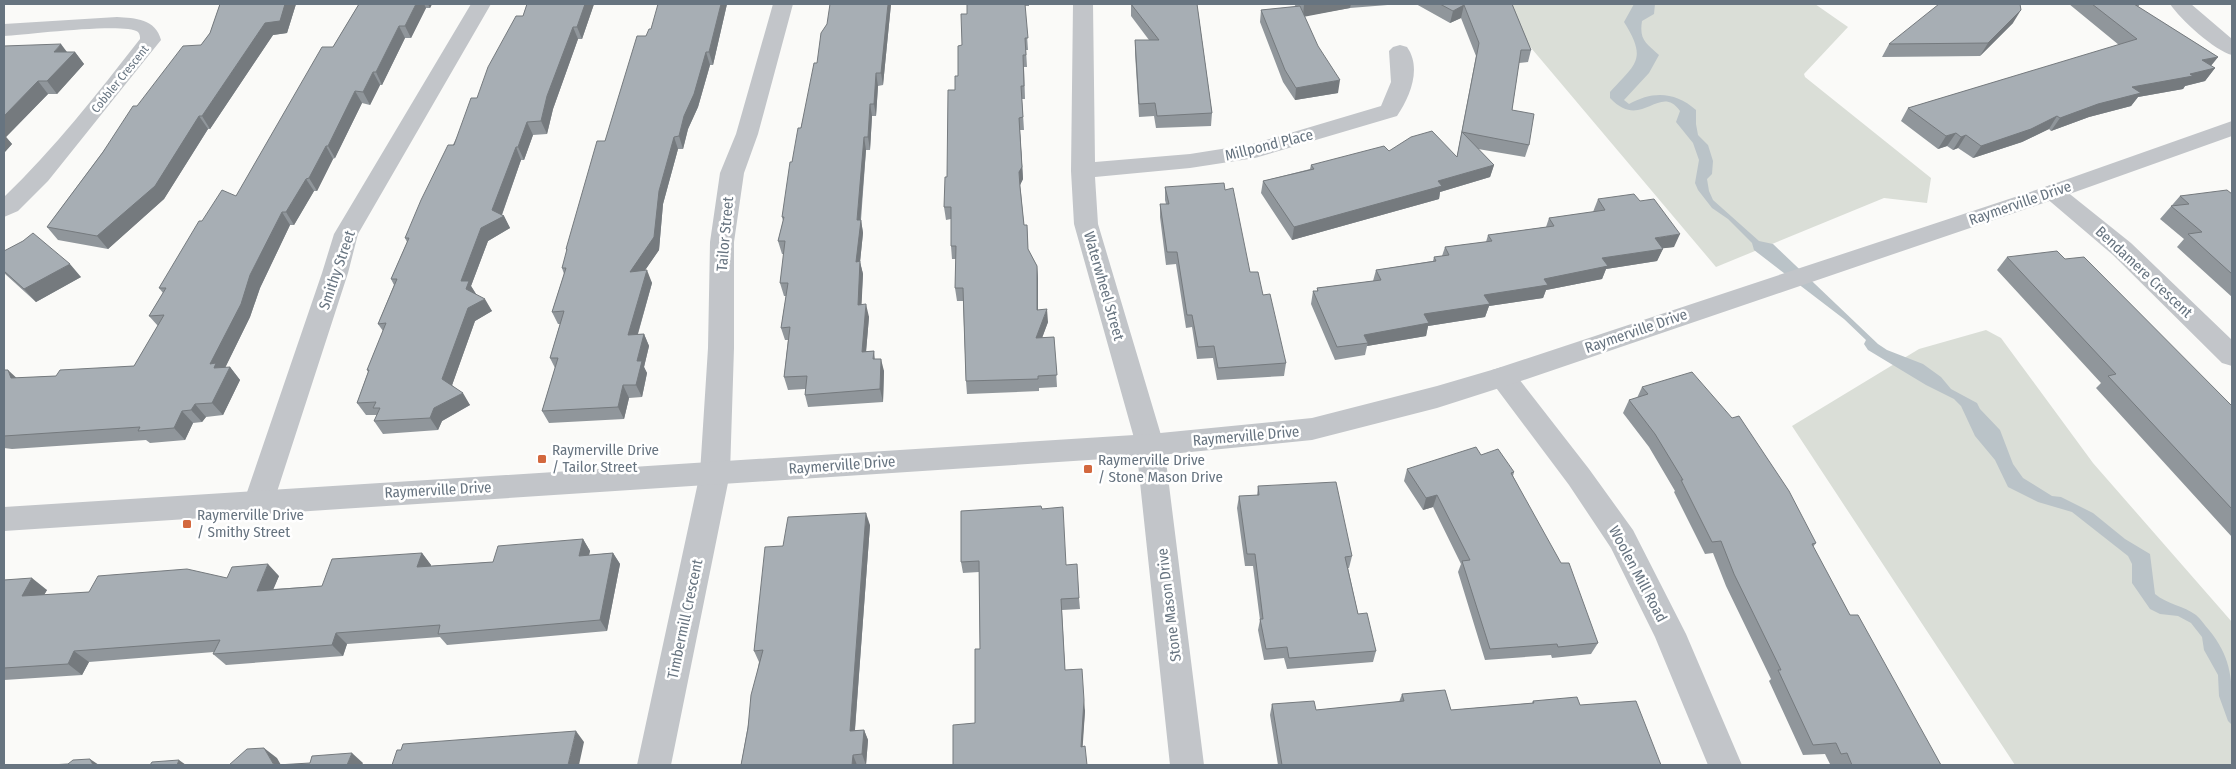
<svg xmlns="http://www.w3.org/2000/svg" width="2236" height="769" viewBox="0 0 2236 769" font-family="'Fira Sans Condensed',sans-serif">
<rect width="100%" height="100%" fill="#fafaf8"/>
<!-- green -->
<path fill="#daded7" d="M1494,4H1815L1848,27L1804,74L1805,77L1931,178L1927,203L1884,198L1716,267Z
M1986,330L2001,338L2093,463L2232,622V765H2015L1792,426L1919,349Z"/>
<!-- water -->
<path fill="#bac3c8" d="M1634,4H1655L1654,14L1642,21C1639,40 1646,43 1659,55L1649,73L1624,100L1629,104C1652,91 1675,91 1696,110V124L1698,135L1708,145L1713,161L1712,174L1707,179L1709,191L1713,200L1759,241L1773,244L1878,344L1887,350L1923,364L1941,377L1951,389L1977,403L1980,409L2000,430L2013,464L2023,478L2052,496L2061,497L2093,513L2125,539L2150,554L2155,594C2167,604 2184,606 2196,615C2201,619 2205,626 2209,630C2235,662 2232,687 2232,725L2228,721L2219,696L2218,675L2204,650L2202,637L2191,623L2178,616L2160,614L2150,609L2132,583V564L2128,556L2072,512L2038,502L2008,487L1995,460L1975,436L1961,406L1954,399L1926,385L1868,350L1864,344L1866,340L1844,319L1754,250L1752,243L1728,219L1712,208L1698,190L1695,183L1699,160L1693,143L1676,122L1680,111C1659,82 1642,132 1610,98V92C1637,63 1647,59 1624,22Z"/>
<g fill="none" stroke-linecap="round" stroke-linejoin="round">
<!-- minor -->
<path fill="#c2c5c9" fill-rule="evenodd" d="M471,4H491L358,234L348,273L274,501L270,510L259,513L248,510L244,501L322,273L334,234Z
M773,4H793L758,134L744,173L734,242V348L730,473L671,765H637L700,473L708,348L710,242L720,173L736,134Z
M1073,4H1093L1095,162L1190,154L1253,144L1381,106L1391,82L1389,51L1393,47L1400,45L1407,47C1422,68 1410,97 1397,116L1255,158L1190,168L1095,177L1098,224L1164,445L1204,765H1170L1136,445L1074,224L1071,171Z
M2170,4H2191L2232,39V55C2215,51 2180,19 2170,4Z
M117,17C135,18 156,19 161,40L48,181L18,211L4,217V197C54,149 97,94 140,39C140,37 140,34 138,32C125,22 25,35 4,36V24Z
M2053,184L2061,187L2131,243L2232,340V366L2222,363L2113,255L2045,197L2041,192L2045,187Z
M1502,367L1512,370L1589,469L1633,530L1686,634L1742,765H1708L1655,637L1611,548L1569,485L1488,377L1492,370Z"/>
<!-- tertiary -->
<path fill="#c2c5c9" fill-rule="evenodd" d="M2232,121V136L2061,197L1512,384L1437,408L1312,440L1150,456L4,531V507L1150,434L1312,418L1437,386L1495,369L2045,187Z"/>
</g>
<!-- wall -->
<path fill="#90969b" d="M220,4H296L287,33L273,35L210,129H208L164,199L108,249L58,240L47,227L137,106L201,45L210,33Z
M359,4H432L430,8H426L411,38H405L382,85H380L370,105L362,103L335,158L333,159L317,191H314L294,225H290L260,288L250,317L225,368L230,367L240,380L223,415L206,417L202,422L193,423L185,440L150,443L146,440L12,449L4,448V370L16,378L56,376L134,366L158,326L149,316L163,293L159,288L202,221L236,196L333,47Z
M527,4H594L582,39H578L553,109L547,134L533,135L524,160H521L502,215L504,216L510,228L488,241L471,286L476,294L492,311L475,321L452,385L470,405L442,421L438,430L383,434L374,421L377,415H366L357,403L368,372L367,370L383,331L378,324L394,285L391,279L407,242L405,238L477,98L523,16Z
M727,4L713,65H710L698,107L688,129L683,149H678L663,204L659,250L645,270L652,283L638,334H644L649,346L644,367L647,373L642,397L629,398L624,419L549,423L542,411L555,368L550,358L560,324H558L552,312L564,274L562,268L567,252L566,249L605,141L646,36L651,29Z
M891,4L883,85L878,86L876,116H872L870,150H866L861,220L863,233L860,262L863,274L861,305L869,317L866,351H874L875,359L884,371L883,402L808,407L805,395V389L788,390L784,377L788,340H785L781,328L786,296H784L780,283L784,254H782L778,241L783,221L782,217L792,162L817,63Z
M967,4H1029V6H1025L1028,50H1026L1027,67H1024L1025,99H1022L1024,130H1020L1023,179L1020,185L1021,193L1024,225H1027L1028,250L1037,266L1038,279V310L1048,322L1042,338L1054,337L1057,387L1039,388V391L967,394L966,381L963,301H957L955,288L956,259H952L951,246V219L946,220L944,207L955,90L958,76L962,45L967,14Z
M1131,4H1197L1212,113L1211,126L1156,128L1154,116L1139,117L1135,53V40H1149L1131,16Z
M1294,4H1400L1350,8L1304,16L1338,93L1295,100L1283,82L1260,22L1261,10L1296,7Z
M1416,4H1512L1531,50L1528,62L1519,63L1512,110L1529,145L1525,157L1478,149L1494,165L1490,177L1440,192L1439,199L1292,240L1261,193L1263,181L1310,169L1311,165L1389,151L1457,156L1476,56L1461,18L1450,23Z
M2069,4H2140L2138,7L2218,57L2211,66L2215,68L2205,81L2185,86L2183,89L2138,97L2131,106L2089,117L2051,131L2049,129L2022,142L1973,158L1958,148L1953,150L1947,146L1938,149L1901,121L1908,108L2119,45Z
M2013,23L1980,56L1882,57L1889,44Z
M4,46L67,52H75L84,64L57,94H48L6,137L12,144L4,153Z
M1165,187L1250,272L1263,295L1286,363L1284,376L1217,380L1213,358L1197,359L1192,327L1186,328L1176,264L1166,265L1160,217V204H1166L1165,200Z
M2232,194V297L2177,247L2184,239L2160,219L2180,196Z
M1598,199L1674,247L1663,248L1657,261L1606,269L1602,279L1546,290L1543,298L1489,306L1485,317L1428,326L1426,336L1367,346L1365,355L1335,360L1311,304L1313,291H1317V288L1373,281L1376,270L1433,261L1434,257L1442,256L1445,247L1486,242L1488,235L1546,227L1549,218L1593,212Z
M4,251L81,277L36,302L4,273Z
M2007,257L2065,259L2232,406V537L2096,388L2101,383L1997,270Z
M1642,387L1816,543L1813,547L1850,615L1941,765H1837V764H1830L1825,754L1803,755L1769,681L1771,679L1726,586L1713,553L1705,554L1674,492L1675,491L1649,447L1623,413L1629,400L1637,398Z
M1481,455L1514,472L1513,476L1598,643L1591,654L1552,658L1551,655L1485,660L1458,572L1461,564L1433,507L1423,510L1404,481L1407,469Z
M1258,486L1352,556L1349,568H1348L1358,614L1376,651L1373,662L1287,669L1284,658L1264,660L1258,630L1260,620L1253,566H1245L1237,508L1239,496H1257Z
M1042,509L1079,598L1080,609L1062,610L1065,670L1085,711L1082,747L975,723L980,649L979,572L963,573L961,562Z
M870,525L855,730H864L868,740L866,765H741L759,662L754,651L783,546Z
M583,539L590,551L589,555L613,553L620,564L607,631L447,645L440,637L347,644L343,656L226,665L213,654L214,652L89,662L82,675L4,680V580L47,590L44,595L89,592L227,578L279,576L273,589L322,586L422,553L431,565V566L493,562Z
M1402,694L1451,710L1532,703L1533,701L1580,705L1661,765H1278L1270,715L1272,704L1316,710L1399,702Z"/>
<!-- shaded-wall -->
<path fill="#757a7e" d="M285,4H296L287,33L273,35L210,129L202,116L265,23Z
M416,4H424L426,8L411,38L405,26Z
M428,4H432L430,8Z
M585,4H594L582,39L577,27Z
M721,4H727L713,65L709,52Z
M888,4H891L883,85L881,73Z
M1304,4H1351L1350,8L1303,17Z
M1464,5L1461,18L1450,23L1453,11Z
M2021,10L2013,23L1980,56L1988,43Z
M399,26L405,38L382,85L376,72Z
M573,27L578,39L553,109L547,134L541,121L547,96Z
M61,44L70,56L75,52L84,64L57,94L47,81L54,52Z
M706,52L710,65L698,107L688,129L683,149L679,136L684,116Z
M2218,57L2208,69L2202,60Z
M2215,68L2205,81L2185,86L2183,89L2138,97L2131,106L2089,117L2051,131L2060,118L2132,87Z
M373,72L380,85L370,105L363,92Z
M876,73L878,86L876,116L874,104Z
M1340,80L1338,93L1295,100L1296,88Z
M38,81L48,94L6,137L12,144L4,153V116Z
M355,91L362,103L335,158L328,146Z
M870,104L872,116L870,150L868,137Z
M199,116L208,129L164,199L108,249L97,236Z
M2057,116L2049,129L2022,142L1973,158L1981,146Z
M1019,118L1023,179L1020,185L1019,172Z
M527,122L533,135L524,160L518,147Z
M1956,133L1947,146L1938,149L1946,136Z
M1966,135L1958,148L1953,150L1961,137Z
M674,137L678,149L663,204L659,250L635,285L630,272L659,191Z
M864,137L866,150L860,223L861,220L863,233L860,262L863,274L861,317L858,305L856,262L857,220Z
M326,146L333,159L317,191L309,178Z
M516,147L521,160L501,217L504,216L510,228L488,241L471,286L476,294L473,301L461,281L481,228L492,210Z
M1494,165L1490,177L1440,192L1439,199L1292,240L1294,227L1438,181Z
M306,179L314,191L294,225L286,212Z
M282,212L290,225L260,288L250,317L223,372L230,367L240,380L223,415L212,403L210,364L250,275Z
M1680,234L1674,247L1649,250L1655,238Z
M1663,249L1657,261L1606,269L1602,279L1546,290L1543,298L1489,306L1485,317L1428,326L1426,336L1367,346L1368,343L1364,335L1424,314L1484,295L1544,279L1602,258Z
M70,264L81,277L36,302L24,289Z
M1037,266L1038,279V323L1037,310Z
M647,270L652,283L634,347L628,335Z
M485,299L492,311L475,321L450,391L442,379L468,308Z
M866,304L869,317L865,364L862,352Z
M1047,309L1048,322L1037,351L1036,338Z
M644,334L649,346L644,367L647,373L642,397L636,385L637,361Z
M881,359L884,371L883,402L880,389Z
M8,370L21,382L11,378Z
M623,385L629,398L624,419L618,407Z
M463,393L470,405L442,421L438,430L430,418L434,408Z
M195,404L206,417L202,422L191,410Z
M182,411L193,423L185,440L174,428Z
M1437,495L1433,507L1423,510L1426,498Z
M866,513L870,525L854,741L850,731Z
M583,539L590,551L586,567L579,556Z
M422,553L431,565L426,579L417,567Z
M613,553L620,564L607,631L600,620Z
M268,564L279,576L268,602L257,591Z
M32,578L47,590L36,608L22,596Z
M336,633L347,644L343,656L332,645Z
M74,651L89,662L82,675L68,664Z
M1084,700L1085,711L1082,757L1081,747Z
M864,730L868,740L866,765L862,754Z
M576,731L584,742L579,765H568Z
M264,748L277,758L281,765H274Z
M352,753L363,763L362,765H347Z
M853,755L857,765H852Z
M90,759L99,765H93Z
M179,760L186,765H177Z"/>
<!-- building -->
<path fill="#a7aeb4" stroke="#757a7e" d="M220,4H285L280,21L265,23L202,116H199L155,186L97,236L47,227L103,152L133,106H137L183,46L201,45L210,33Z
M359,4H416L405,26H399L376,72H373L363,92L355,91L328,146H326L309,178L306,179L286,212H282L250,275L241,304L210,364L216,363L214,368L230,367L212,403L195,404L191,410L182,411L174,428L138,431L140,427L4,436V370H8L11,378L56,376L60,370L134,366L164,315L149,316L166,288H159L199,221H202L222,190L236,196L322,47H333Z
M527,4H585L577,27H573L547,96L541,121L527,122L518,147H516L492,210L504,216L481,228L461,281H469L466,289L485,299L468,308L442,379L463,393L434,408L430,418L374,421L380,408H373L376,402L357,403L369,370H367L386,323L378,324L397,279H391L409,238H405L421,200L448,145H454L471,98H477L488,67L516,16H523Z
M658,4H721L709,52H706L694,94L684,116L679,136L674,137L659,191L654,237L630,272L647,270L628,335L644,334L637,361H642L636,385H623L618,407L542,411L558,358H550L564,311L552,312L566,268H562L567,249H566L597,141H605L637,36H646L649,29H651Z
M830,4H888L881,73H876L874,104H870L868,137H864L857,220H861L856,262L860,261L858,305L866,304L862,352L874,351L873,359H881L880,389L805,395L807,376L784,377L790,327L781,328L788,283H780L785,241H778L784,217H782L790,162H792L798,128H801L814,63H817L821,33L827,24Z
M967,4H1025L1028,38H1025L1026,55H1023L1024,86H1021L1023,117L1019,118L1022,167L1019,172L1020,187L1024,225H1027L1028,249L1037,266V310L1047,309L1036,338L1054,337L1057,375L1038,376V379L966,381L963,288H955L956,246H951V207H944L945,177H947L948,90H955V76H958V46L962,45L961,14H967Z
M1131,4H1197L1212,113L1157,116L1155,103L1139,104L1135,40H1159Z
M1440,4H1512L1531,50H1521L1512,110L1534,114L1529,145L1462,132L1494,165L1438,181L1442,186L1294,227L1263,181L1314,169L1311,165L1384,146L1389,151L1411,137L1432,131L1457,157L1479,43L1464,5L1453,11Z
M1939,4H2020L2021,10L1988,43L1889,44Z
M2092,4H2134L2218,57L2202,60L2215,68L2190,74L2193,76L2132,87L2141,93L2098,104L2060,118L2057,116L2031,129L1981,146L1966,135L1961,137L1956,133L1946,136L1908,108L2137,39Z
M1300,6L1318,46L1340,80L1296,88L1285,70L1261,10Z
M61,44L54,52H75L47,81H38L4,116V46Z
M1224,183L1225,190L1233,188L1250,272H1258L1263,295L1270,294L1286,363L1218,368L1214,346L1198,347L1192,315H1187L1177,252H1167L1160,204H1169L1165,187Z
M2227,190L2232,194V274L2188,234L2202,232L2171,206L2189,204L2180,196Z
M1634,194L1640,201L1654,199L1680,234L1655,238L1663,249L1602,258L1608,266L1544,279L1548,285L1484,295L1490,304L1424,314L1429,323L1364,335L1368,343L1337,347L1313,291H1318L1317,288L1381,280L1376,270L1436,261L1434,257L1449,255L1445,247L1492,241L1488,235L1554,226L1549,218L1605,210L1598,199Z
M33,233L70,264L24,289L4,271V251L23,241Z
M2057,251L2065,259L2084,257L2232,406V509L2108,376L2116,374L2007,257Z
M1692,372L1732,418L1739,416L1789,491L1816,543L1812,544L1850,615H1858L1941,765H1852L1847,753L1841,754L1836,743L1813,745L1778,670H1781L1734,574L1721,541L1712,542L1681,480H1683L1655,434L1629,400L1648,394L1642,387Z
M1476,447L1481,455L1498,449L1514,472L1511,473L1561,563H1569L1598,643L1558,647L1557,644L1490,649L1462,561L1470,560L1437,495L1426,498L1407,469Z
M1336,482L1352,556L1345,557L1358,614L1367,613L1376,651L1289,658L1287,647L1266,649L1260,619H1263L1255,554H1247L1239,496L1259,495L1258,486Z
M1041,506L1042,509L1063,507L1066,565L1077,564L1079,598L1061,599L1065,670L1082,669L1084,700L1081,747L1085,746L1087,765H953V725L975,723V649H980L979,561L961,562V511Z
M866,513L850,731L864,730L862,754L853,755L852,765H741L748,728L751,695L763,650L754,651L765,547L783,546L788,517Z
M583,539L579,556L613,553L600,620L438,634L440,625L336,633L332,645L213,654L220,640L74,651L68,664L4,668V580L32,578L22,596L89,592L98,576L187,569L227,578L232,567L268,564L257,591L322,586L332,559L422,553L417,567L493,562L498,546Z
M1445,690L1451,710L1534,703L1533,701L1577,697L1580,705L1636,701L1661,765H1282L1272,704L1314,701L1316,710L1404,701L1402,694Z
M576,731L568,765H392L397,750H401L403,744Z
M264,748L274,765H229L247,749Z
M352,753L347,765H277L310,763L312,756Z
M90,759L93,765H50L68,764L73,760Z
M179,760L177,765H150L152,762Z"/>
<!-- markers -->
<g fill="#d3683e" stroke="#fff" stroke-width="2">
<rect x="537" y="454" width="10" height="10" rx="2.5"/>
<rect x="1083" y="464" width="10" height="10" rx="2.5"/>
<rect x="182" y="519" width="10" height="10" rx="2.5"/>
</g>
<g text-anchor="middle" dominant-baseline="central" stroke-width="5" stroke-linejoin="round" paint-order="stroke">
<!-- far-street labels -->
<g font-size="12" fill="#677480" stroke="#fff">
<text transform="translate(120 79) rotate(-51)">Cobbler Crescent</text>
</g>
<!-- street labels -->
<g font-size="15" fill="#677480" stroke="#fff">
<text transform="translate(1269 145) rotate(-14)">Millpond Place</text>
<text transform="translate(2020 203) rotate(-19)">Raymerville Drive</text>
<text transform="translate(725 234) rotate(-85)">Tailor Street</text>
<text transform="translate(337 270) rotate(-71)">Smithy Street</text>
<text transform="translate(2144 272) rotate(43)">Bendamere Crescent</text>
<text transform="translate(1104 286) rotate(74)">Waterwheel Street</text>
<text transform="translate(1636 331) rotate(-19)">Raymerville Drive</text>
<text transform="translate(1246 436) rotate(-5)">Raymerville Drive</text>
<text transform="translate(842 465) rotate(-4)">Raymerville Drive</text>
<text transform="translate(438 490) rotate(-3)">Raymerville Drive</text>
<text transform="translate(1638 574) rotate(62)">Woolen Mill Road</text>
<text transform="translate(1169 605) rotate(-97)">Stone Mason Drive</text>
<text transform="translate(685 619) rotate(-78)">Timbermill Crescent</text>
</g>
<!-- poi labels -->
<g font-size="15" fill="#677480" stroke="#fff" text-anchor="start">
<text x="552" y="450">Raymerville Drive<tspan x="552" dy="17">/ Tailor Street</tspan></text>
<text x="1098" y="460">Raymerville Drive<tspan x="1098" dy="17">/ Stone Mason Drive</tspan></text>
<text x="197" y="515">Raymerville Drive<tspan x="197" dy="17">/ Smithy Street</tspan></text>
</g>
</g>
<!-- border -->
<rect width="2236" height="769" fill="none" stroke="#677480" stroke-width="10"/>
</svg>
